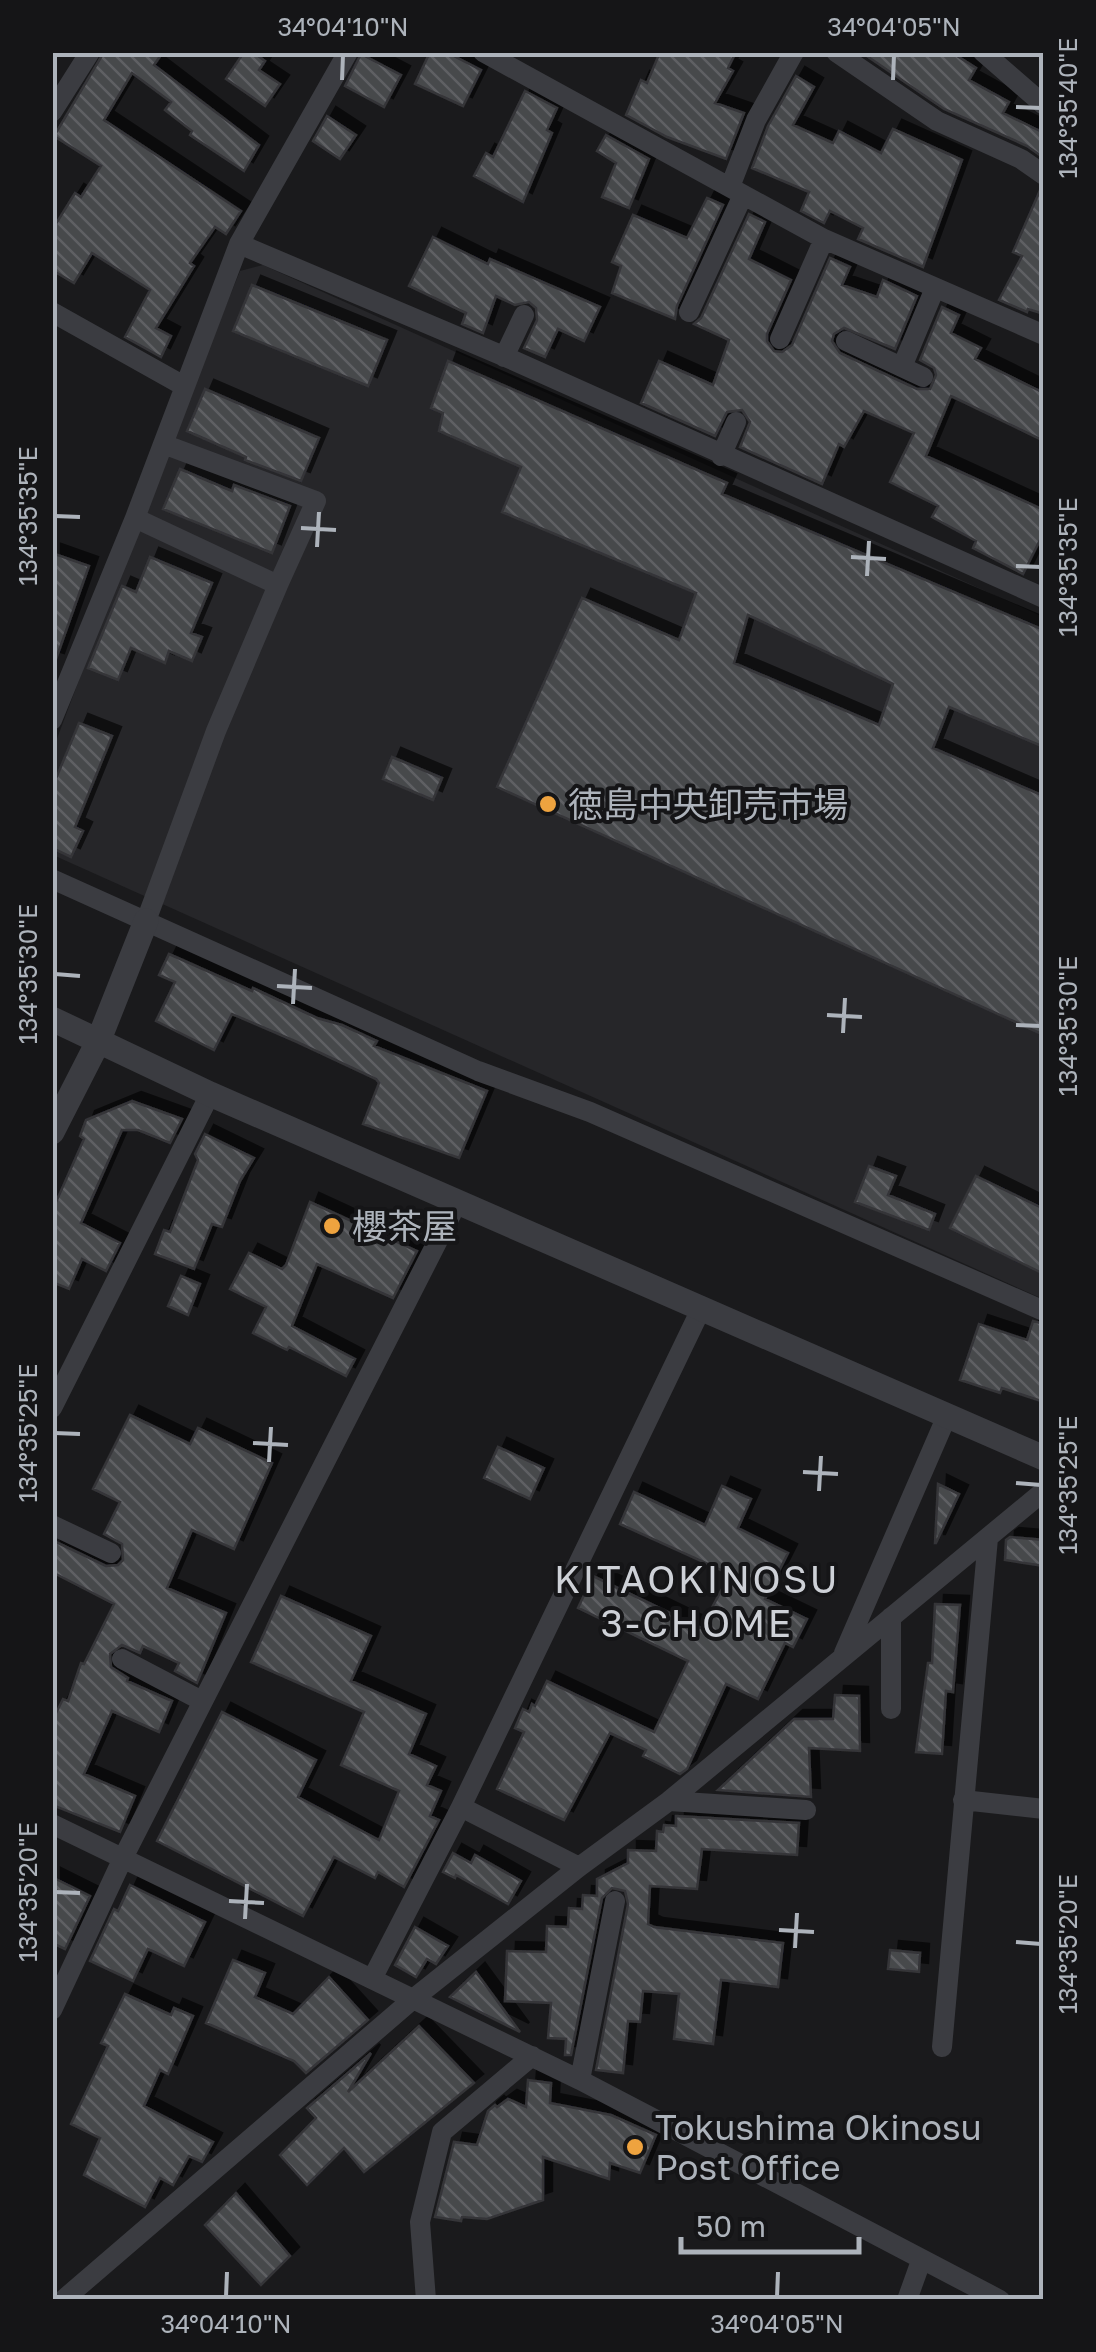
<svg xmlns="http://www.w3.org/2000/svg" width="1096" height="2352" viewBox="0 0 1096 2352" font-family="'Golos Text','Noto Sans JP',sans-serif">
<defs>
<pattern id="building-back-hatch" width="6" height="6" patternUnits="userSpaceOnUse" patternTransform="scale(2.5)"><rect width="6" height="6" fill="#47484c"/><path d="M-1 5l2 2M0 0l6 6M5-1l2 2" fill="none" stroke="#5f6064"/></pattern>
<filter id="shadow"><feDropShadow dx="9" dy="-9" stdDeviation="0" flood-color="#0009"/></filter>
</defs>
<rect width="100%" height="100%" fill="#1a1a1c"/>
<!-- built -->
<path fill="#262629" d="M263,265L1043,617V1299L53,855L52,752L139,520L240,271Z"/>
<!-- building -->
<path fill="url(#building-back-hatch)" stroke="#343438" stroke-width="2.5" fill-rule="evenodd" filter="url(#shadow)" d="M104,52H163L154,65L259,145L244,171L190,135L192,131L165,110L171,102L132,73L104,120L241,211L226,234L215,227L190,263L194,266L156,328L171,336L161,357L125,337L150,290L92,253L74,283L52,270V230L75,193L81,197L101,166L54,136Z
M244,52H253L265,61L259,70L280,84L265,106L226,79Z
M430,52H446L481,70L463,106L415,84Z
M660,52H736L728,68L733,71L715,103L744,113L726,159L667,137L626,115L641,80L647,83Z
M861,52H951L976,68L969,80L1009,102L1003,113L1044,133V158L1027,146L944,109Z
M361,54L401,75L384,107L345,86Z
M796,76L814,87L793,125L833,143L839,131L881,153L893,129L962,160L923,267L858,239L863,228L830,211L824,223L801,211L809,192L752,168L768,126Z
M525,91L557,108L547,130L552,133L523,202L474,176L486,153L493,157Z
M327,116L356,135L340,159L313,141Z
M606,135L649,159L629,208L602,197L616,163L597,151Z
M1041,188L1044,189V314L1028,309L1027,312L999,300L1022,256L1013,252Z
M707,198L723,205L677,306L675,319L612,293L621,266L612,262L633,215L687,238Z
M749,214L765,222L749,259L791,280L767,334V341L774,351L782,352L792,345L830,258L850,267L842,285L877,297L883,280L917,296L895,349L844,328L834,334L832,341L840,353L917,389H930L936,375L934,368L920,360L942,307L959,315L951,333L981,348L975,359L1044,393V441L951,396L926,456L1044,510V532L1023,574L973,548L976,541L932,517L938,506L890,482L914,433L864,411L844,447L839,444L822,484L740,447L750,422L742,410L727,412L715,436L641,403L659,361L713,385L729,340L694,324L701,318Z
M433,237L488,264L490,259L600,307L584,341L558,329L545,357L524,348L537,320L536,308L529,302L515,305L496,296L483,333L462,324L466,313L409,286Z
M252,285L387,340L368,386L233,331Z
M448,361L727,483L722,494L1044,630V747L949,707L933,748L1044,796V1035L497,787L582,598L679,640L696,593L502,512L521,467L439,431L443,413L431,408ZM748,615L893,684L879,725L734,663Z
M205,389L319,438L301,481L245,460L246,457L187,431Z
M180,469L232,491L234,485L290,506L272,553L163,509Z
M52,553L89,566L55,662L52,661Z
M150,557L212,583L191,633L202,637L192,661L169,651L165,663L131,648L118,680L88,668L122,586L136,592Z
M79,723L112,736L75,827L83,831L71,857L52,848V788Z
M392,757L442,778L433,800L383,779Z
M169,954L252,991L253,988L317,1018L342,1025L377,1041L374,1046L487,1091L459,1158L363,1124L379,1083L376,1079L297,1042L232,1014L214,1050L156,1021L175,982L159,975Z
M132,1101L182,1119L170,1143L138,1130H122L81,1223L120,1243L106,1271L82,1259L69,1289L52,1282V1211L84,1139L80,1136L86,1120Z
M205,1134L254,1158L240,1181L222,1227L212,1224L194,1269L155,1254L164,1230L170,1232L198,1160L195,1154Z
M869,1166L896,1176L888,1195L935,1214L929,1230L855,1202Z
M976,1176L1044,1209V1274L950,1228Z
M310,1202L417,1251L393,1298L317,1264L292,1326L355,1359L346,1376L289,1347L287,1350L253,1333L266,1307L230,1289L249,1253L282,1269L286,1265Z
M181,1276L200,1284L188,1315L168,1306Z
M1033,1321L1044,1324V1402L1002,1388L1000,1393L960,1380L979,1324L1027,1340Z
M130,1415L190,1444L198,1428L272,1463L234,1549L192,1530L167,1588L226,1613L197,1683L175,1671L179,1663L143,1646L140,1653L122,1645L110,1654L111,1667L128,1678L127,1681L172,1701L159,1732L112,1711L84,1774L135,1796L120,1832L52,1805V1721L63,1699L68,1701L81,1663L84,1664L114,1604L52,1572V1540L106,1566L118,1565L123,1560L122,1544L104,1534L120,1502L93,1489Z
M498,1447L544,1468L530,1499L484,1478Z
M938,1484L959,1494L936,1543H935Z
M722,1486L751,1499L738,1528L788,1553L765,1599L807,1619L793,1647L785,1643L758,1699L726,1684L687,1769L680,1774L643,1756L646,1750L610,1733L564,1820L497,1789L524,1732L515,1728L523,1709L529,1712L532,1704L535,1706L547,1681L654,1732L688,1661L578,1608L593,1576L701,1628L730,1574L620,1524L634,1492L705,1525Z
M1010,1537L1044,1540V1566L1005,1560L1006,1540Z
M281,1596L371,1636L351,1681L426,1714L409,1754L436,1766L427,1785L441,1791L430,1816L439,1820L404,1887L378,1872L375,1878L334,1857L303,1916L157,1841L222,1712L316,1760L298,1797L379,1840L399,1791L341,1765L364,1712L251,1662Z
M935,1604L960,1605L953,1692L946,1691L942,1754L916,1752L928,1663H932Z
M835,1695L859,1696L860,1751L809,1748L811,1797L718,1790L794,1719H833Z
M676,1816L799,1823L797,1855L702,1849L697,1889L650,1886L648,1924L654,1927L783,1943L778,1987L721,1980L713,2044L674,2039L679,1994L643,1991L640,2022L628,2021L623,2073L596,2070L628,1904L625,1891L612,1888L602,1898L571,2055H565L566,2039L548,2038L551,2003L505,2001L507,1951L546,1952L547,1926L568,1927L569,1908L582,1909L583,1895L597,1896V1879L628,1863V1850L656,1851L657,1831L663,1832L664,1825L676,1826Z
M453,1853L471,1863L475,1855L521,1881L508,1904L456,1875L455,1878L443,1872Z
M52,1877L90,1896L65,1949L52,1943Z
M130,1885L205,1922L184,1966L148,1949L133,1981L90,1961L114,1909L118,1911Z
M415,1927L448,1946L436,1964L427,1959L416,1977L395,1965Z
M890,1950L920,1953L919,1972L888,1969Z
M233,1960L265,1973L255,1997L293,2014L329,1977L368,2020L306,2073L294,2061L206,2023Z
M476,1972L520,2032L450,1997Z
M125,1994L171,2015L174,2008L193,2016L168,2074L160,2070L144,2106L213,2142L202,2162L189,2156L173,2185L160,2178L145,2207L84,2175L100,2138L71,2124L108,2046L101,2043Z
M419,2026L474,2083L364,2172L344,2148L307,2185L280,2155L316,2118L307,2108L371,2053L348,2092Z
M528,2080L551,2083L550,2103L611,2115L656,2135L640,2173L610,2163L609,2179L543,2157V2200L487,2219L462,2217L461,2221L435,2217L454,2142L477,2145L488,2111L495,2105L497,2107L508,2099L526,2107Z
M236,2193L290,2256L261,2285L205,2225Z"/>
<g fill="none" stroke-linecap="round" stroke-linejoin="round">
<!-- minor -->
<path stroke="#3b3c41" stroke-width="20" d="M483,52L824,239L1044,335
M836,52L937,121L1021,159L1044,175
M983,52L1044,105
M52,112L90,52
M730,187L756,120L794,52
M239,244L508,358L1044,598
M52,312L184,386
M689,312L743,195
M780,339L824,239
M846,341L923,377
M504,357L524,315
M902,367L935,288
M163,444L316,501L278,585
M721,456L736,422
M135,518L278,585L216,731L146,921
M52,720L135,518L239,244L348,52
M52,879L478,1071L590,1112L1044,1311
M52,1408L210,1094
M52,1525L111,1553
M844,1653L946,1418
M122,1659L202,1701
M891,1709V1617
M963,1800L1044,1809
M669,1801L806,1810
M461,1807L579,1867
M52,1824L580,2080L1000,2300
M372,1979L461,1807L702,1307
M52,2010L123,1858L457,1203
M942,2047L988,1538
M580,2080L615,1901
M63,2300L413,1999L579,1867L669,1801L1044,1491
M426,2300L420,2222L442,2132L532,2056
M907,2300L921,2261"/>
<!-- tertiary -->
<path stroke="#3b3c41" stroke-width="25" d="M52,1019L210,1094L1044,1458
M52,1132L98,1042L146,921"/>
</g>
<!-- ticks -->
<path fill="none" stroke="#adb3bb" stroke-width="4" d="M342,80L343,55M893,80L894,55M1016,107L1041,108M55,516L80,517M301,528L336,530M317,547L319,512M851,557L886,559M1016,566L1041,567M867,576L869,541M55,974L80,976M277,986L312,988M293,1004L295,969M827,1015L862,1017M1016,1025L1041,1026M843,1033L845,998M55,1433L80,1434M253,1443L288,1445M269,1462L271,1427M803,1472L838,1474M1016,1483L1041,1485M819,1491L821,1456M55,1892L80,1893M229,1901L264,1903M245,1919L247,1884M779,1930L814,1932M1016,1942L1041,1944M795,1948L797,1913M226,2297L227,2272M777,2297L778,2272"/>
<!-- markers -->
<g fill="#eea33f" stroke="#151517" stroke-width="4">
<circle cx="548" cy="804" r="10"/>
<circle cx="332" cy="1226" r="10"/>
<circle cx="635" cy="2147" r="10"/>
</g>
<g text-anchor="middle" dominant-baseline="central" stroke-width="8" stroke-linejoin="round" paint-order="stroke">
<!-- poi labels -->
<g font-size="35" fill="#adb3bb" stroke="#151517" text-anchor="start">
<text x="568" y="804">徳島中央卸売市場</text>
<text x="352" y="1226">櫻茶屋</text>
<text x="655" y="2127">Tokushima Okinosu<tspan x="655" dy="40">Post Office</tspan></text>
</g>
<!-- neighbourhood labels -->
<g font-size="38" letter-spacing="2.5" fill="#ced1d7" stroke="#151517">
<text x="697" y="1578">KITAOKINOSU<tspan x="697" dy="44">3-CHOME</tspan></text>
</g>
</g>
<!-- border -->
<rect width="1096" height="2352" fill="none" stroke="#151517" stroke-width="110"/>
<!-- scale -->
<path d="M681 2237v15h178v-15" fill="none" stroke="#adb3bb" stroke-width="5"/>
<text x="696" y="2237" font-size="30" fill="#adb3bb" stroke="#151517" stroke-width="8" paint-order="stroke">50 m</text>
<rect x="55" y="55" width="986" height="2242" fill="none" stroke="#adb3bb" stroke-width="4"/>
<g font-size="25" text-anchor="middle" fill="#adb3bb">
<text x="343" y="36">34°04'10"N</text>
<text x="894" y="36">34°04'05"N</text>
<text transform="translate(1068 108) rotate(-90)" y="9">134°35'40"E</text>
<text transform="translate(28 516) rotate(-90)" y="9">134°35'35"E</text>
<text transform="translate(1068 567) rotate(-90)" y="9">134°35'35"E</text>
<text transform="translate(28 974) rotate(-90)" y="9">134°35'30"E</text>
<text transform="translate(1068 1026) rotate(-90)" y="9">134°35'30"E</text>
<text transform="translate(28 1433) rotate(-90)" y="9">134°35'25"E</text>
<text transform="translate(1068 1485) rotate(-90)" y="9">134°35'25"E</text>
<text transform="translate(28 1892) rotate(-90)" y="9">134°35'20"E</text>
<text transform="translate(1068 1944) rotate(-90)" y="9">134°35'20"E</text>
<text x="226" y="2333">34°04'10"N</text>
<text x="777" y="2333">34°04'05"N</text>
</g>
</svg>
